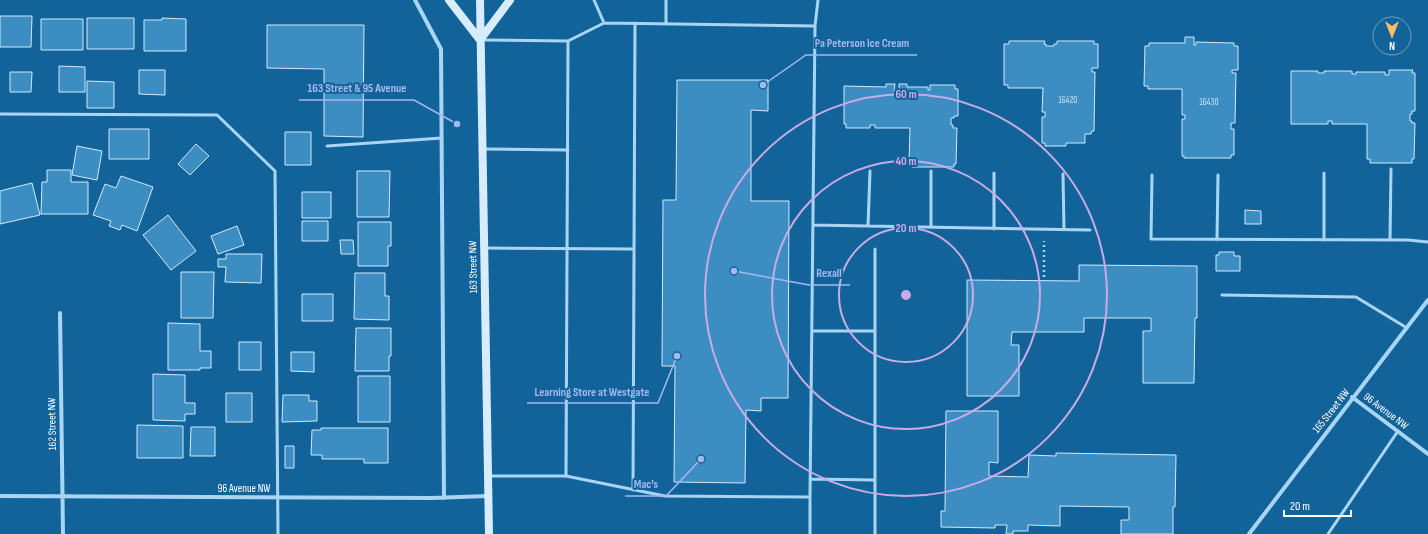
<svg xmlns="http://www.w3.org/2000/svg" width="1428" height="534" viewBox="0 0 1428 534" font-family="'Sofia Sans Condensed',sans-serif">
<rect width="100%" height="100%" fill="#13639b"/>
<!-- building -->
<path fill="#3c8dc2" stroke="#d0ebfd" d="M0,16H32L31,47H0Z
M87,18H134V49H87Z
M162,18L186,19V51H144V20H162Z
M41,19H83V50H41Z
M267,25H364L363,137L324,136V69L267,68Z
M1185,37H1194V45H1196V42L1234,43V46H1238V70H1232V73H1236L1235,123H1231V129H1234V155H1231V158H1184V156H1182V119H1185V115H1182V89H1148V86H1144L1145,46H1149V43H1185Z
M1009,41H1045L1044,44H1046V46H1054V44H1057V41H1094V44H1098V68H1092V72H1095L1094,131H1092L1091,134H1085V143H1066V146H1045V143H1042V117H1045V112H1042L1043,88H1008V85H1004V44H1009Z
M59,66L85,67V92H59Z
M139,70H165V95L139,94Z
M1389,70H1413L1412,73H1415V111H1412V114H1410V121H1412V123H1415L1414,159H1412V163H1370V159H1367V124H1332V121H1328V124H1291V71H1318V73H1324V71H1352V74H1356V72H1385V75H1389Z
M10,72H32L31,92H10Z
M677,80H768V111L751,110V201H789L788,398H761V411L746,410L745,483L674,482L675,366H662L663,200H676Z
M87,81L114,82V108H87Z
M886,84H895L894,91H899V84H907V87H928V90H930V85H955V89H958V116H954V118H951V125H953V128H957L956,164H954V167H912V163H909L910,128H875V125H870V128H846V124H844V86L886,87Z
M109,129H149V159H109Z
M285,132H311V165H285Z
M196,144L209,156L190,175L178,164Z
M77,146L102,151L97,180L72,175Z
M47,170H71V182H88V214H41L42,182H47Z
M357,171H390L389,217H357Z
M121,176L153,187L137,231L122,225L120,230L109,226L111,221L93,215L105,184L116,188Z
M32,183L40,215L0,224V191Z
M302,192H331V218H302Z
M1245,210L1261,211V224H1245Z
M168,215L196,251L171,270L143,235Z
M302,221H328V241H302Z
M358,222H391V246H388V266H358Z
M237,226L244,245L218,254L211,236Z
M340,240H353L354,254H341Z
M1219,252H1234V256H1240V271H1216V255H1219Z
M226,254H262L261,283L225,282L226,267H218V259H226Z
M1079,265L1197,266V318H1195L1194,383H1143V331H1151V318H1084V332H1012L1011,345H1019V396H967V280L1079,281Z
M181,272H214L213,318H181Z
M355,273H385V296H389V320L354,319Z
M302,294H333V321H302Z
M168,323L200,324V351H211V368H200V370H168Z
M356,328H391V356H389V371H355Z
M239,342H261V370H239Z
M291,352H314V372L291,371Z
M153,374L185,375V403H195V414H185V421L153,420Z
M358,376H390V422H358Z
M226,393H252V422H226Z
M283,395H309V401H317V421L282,422Z
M946,411H998V463L989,462V476L1028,477L1029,455L1056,456V453L1176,455L1175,507H1173V534H1121V520H1129V507L1060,506V526L1028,525V531H1013V534H1006L1007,525H995V528L941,527V511H945Z
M137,425L183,426V458H137Z
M191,427H215V456H190Z
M321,428H388V463H364V459H322V455H311L312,430H321Z
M285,446H294V468H285Z"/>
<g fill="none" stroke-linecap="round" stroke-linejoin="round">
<!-- path -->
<path stroke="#a8d5f3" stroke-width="2.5" stroke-dasharray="2 3" stroke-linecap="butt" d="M1044,277V241"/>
<!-- service -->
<path stroke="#a8d5f3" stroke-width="3" d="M594,0L604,23L815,26
M666,24V0
M482,40L568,41L566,476H489
M568,41L604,23
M0,114L217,115L275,171L278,534
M327,146L442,138
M484,149L568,150
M931,171V227
M1324,173V240
M1063,174L1064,230
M1152,175L1151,239L1408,240L1428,242
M813,225L1090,230
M868,226L870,171
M994,229V173
M1217,240L1218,175
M1390,240L1391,169
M486,248L634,249
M1222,295L1356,297L1407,328
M812,331H875
M566,476L665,496L810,497L815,26L818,0
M810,479L875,480
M633,490L635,23
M810,497V534
M875,534V249
M1328,534L1398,431"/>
<!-- minor -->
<path stroke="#a8d5f3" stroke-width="4" d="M415,0L441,49L444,498
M60,313L63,534
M1352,397L1428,454
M0,496L431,498L488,496
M1249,534L1428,300"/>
<!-- secondary -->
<path stroke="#d7edfd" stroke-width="8" d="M449,0L480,40
M480,0L489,534
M480,40L510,0"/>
</g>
<!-- distance rings -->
<g fill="none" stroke="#caabe5" stroke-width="2">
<circle cx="906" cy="295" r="67"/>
<circle cx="906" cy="295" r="134"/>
<circle cx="906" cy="295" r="201"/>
</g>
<g text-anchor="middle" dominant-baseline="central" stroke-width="4" stroke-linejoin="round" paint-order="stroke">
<!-- number labels -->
<g font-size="9" fill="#cee2f0">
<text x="1068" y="100">16420</text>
<text x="1209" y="102">16430</text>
</g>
<!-- street labels -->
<g font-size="11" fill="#fff" stroke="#13639b">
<text transform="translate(473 267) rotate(-91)">163 Street NW</text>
<text transform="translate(1331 411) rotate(-52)">165 Street NW</text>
<text transform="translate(1386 411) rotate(37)">96 Avenue NW</text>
<text transform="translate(52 424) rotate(-91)">162 Street NW</text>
<text x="244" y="488">96 Avenue NW</text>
</g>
</g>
<circle cx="906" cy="295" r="6" fill="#caabe5" stroke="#13639b" stroke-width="2"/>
<g font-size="12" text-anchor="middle" font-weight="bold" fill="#caabe5" stroke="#13639b" stroke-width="4" stroke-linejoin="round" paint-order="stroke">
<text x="906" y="98">60 m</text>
<text x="906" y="165">40 m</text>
<text x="906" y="232">20 m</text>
</g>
<!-- callouts -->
<path fill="none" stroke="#a5b8ef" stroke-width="1.5" d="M763 85L806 55H917M457 124L414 100H299M734 271L809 285H850M677 356L658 403H527M701 459L666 496H625"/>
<g fill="#a5b8ef" stroke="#13639b" stroke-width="1.5">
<circle cx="763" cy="85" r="4"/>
<circle cx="457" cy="124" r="4"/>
<circle cx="734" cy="271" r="4"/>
<circle cx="677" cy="356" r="4"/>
<circle cx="701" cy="459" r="4"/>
</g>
<g font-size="12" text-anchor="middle" font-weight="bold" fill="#a5b8ef" stroke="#13639b" stroke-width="4" stroke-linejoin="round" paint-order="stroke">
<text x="862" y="47">Pa Peterson Ice Cream</text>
<text x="357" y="92">163 Street &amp; 95 Avenue</text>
<text x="829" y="277">Rexall</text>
<text x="592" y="396">Learning Store at Westgate</text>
<text x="646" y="488">Mac's</text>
</g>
<!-- north arrow -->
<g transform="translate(1392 36) rotate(180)"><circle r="19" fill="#13639b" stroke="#71a1c3"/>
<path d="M0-3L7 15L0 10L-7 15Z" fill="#ffbd6a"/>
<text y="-6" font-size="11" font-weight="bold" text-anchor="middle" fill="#ffffff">N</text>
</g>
<!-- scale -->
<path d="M1284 510v6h67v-6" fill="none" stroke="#ffffff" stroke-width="2"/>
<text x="1290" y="510" font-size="12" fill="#ffffff" stroke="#13639b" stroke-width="3" paint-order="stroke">20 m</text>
</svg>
